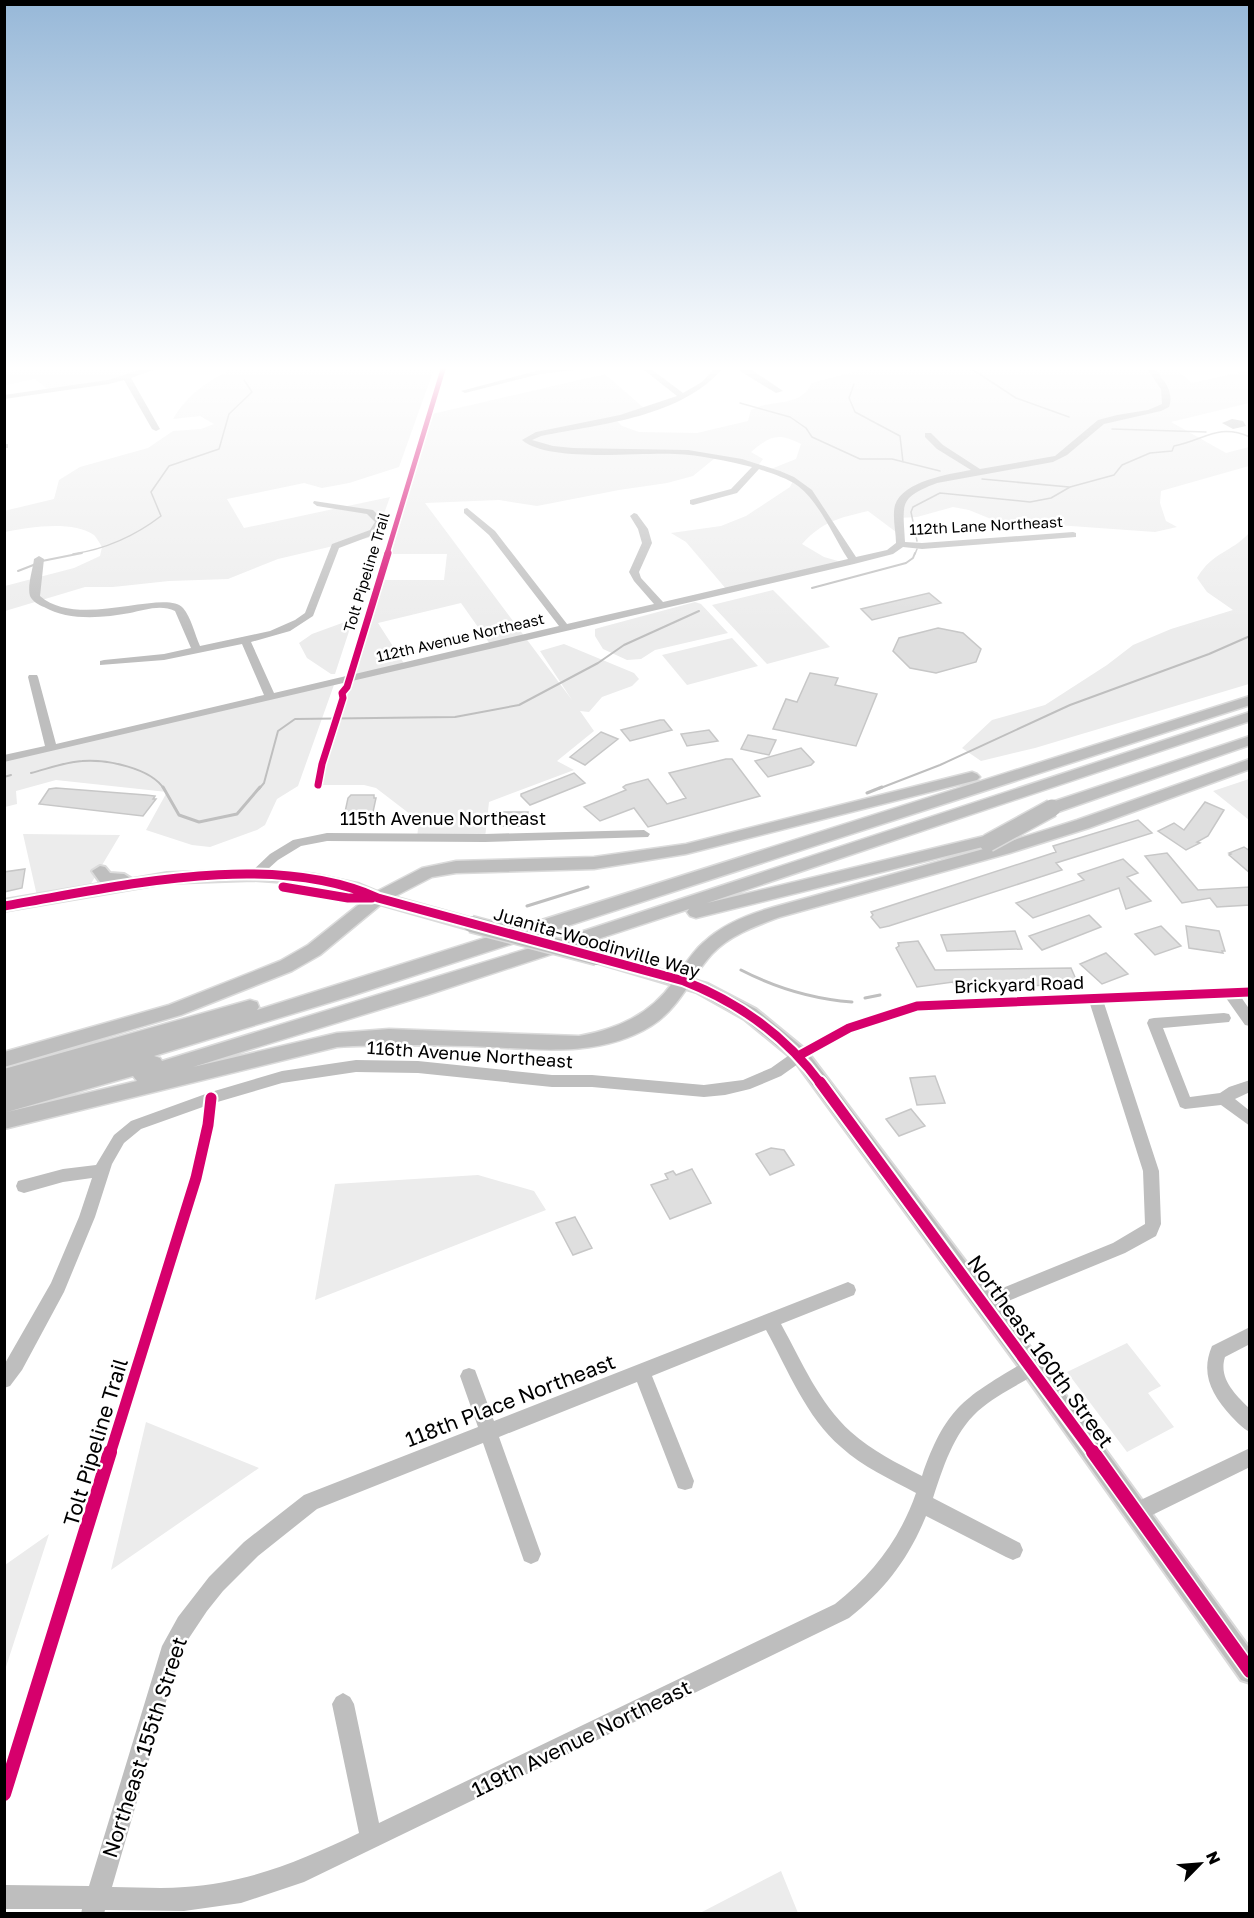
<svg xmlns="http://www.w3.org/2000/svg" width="1254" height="1918" viewBox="0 0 1254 1918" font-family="'Golos Text',sans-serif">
<rect width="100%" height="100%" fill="#fff"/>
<!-- green -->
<path fill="#ececec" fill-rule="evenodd" d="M4,366H161L127,378L49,390L35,379L5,385Z
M236,366H435L399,467L349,483L322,488L304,483L227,499L244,528L390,497L376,536L278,559L228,579L169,581L113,587H85L5,611V586L74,568L100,556L102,547C100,544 97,538 94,535C73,520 28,527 5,532L4,511L54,499L59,480L80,467L148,448L173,431L201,429L214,424L200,416L173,419C190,391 208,382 236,366Z
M866,366H1173L1192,383L1249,370V403L1171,422L1226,453L1249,447V466L1161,491L1160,503L1166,521L1177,527L1155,532L1043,524L1008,526L969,510L953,507L917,517L899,518L900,535L868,511C839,518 823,521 802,544L824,557L845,563L727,590L686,542L671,533L721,526L746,516L790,487L794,479L766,471L796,459L801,444C778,432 770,436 751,452L763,459L757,467L715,458L693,476L667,483L619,490L537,506L499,500L425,503L572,700L540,651L564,644L634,673L639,679L632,686L602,697L589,712L580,711L594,731L557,761L574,770L489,802L485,838L417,837L419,821L376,788L364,785H318L383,580H444L447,554H391L432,414L605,374L645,409L614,418L622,426L639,432L697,433L748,421L751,410C773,398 799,409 812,383L867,368ZM461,603L490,644L405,665L378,623Z
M1249,533V684L1035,748L981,761L962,748L992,720L1045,705L1107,665L1133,645L1171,629L1233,610L1207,592L1197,578C1213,551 1231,553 1249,533Z
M773,590L830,647L767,664L712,605Z
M695,602L701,604L728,633L655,650L641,659L627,660L603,649L595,636V629L602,627Z
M353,619L335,674H331L307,658L299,643L312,634Z
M732,638L758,666L687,685L662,655Z
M335,682L298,786L277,799L265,825L257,830L210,847L192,845L146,830L167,792L56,780L16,791L17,804L5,807L4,759Z
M1249,779H1250L1249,820L1213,791Z
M23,834L120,835L89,887L37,896Z
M478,1175L534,1191L546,1210L315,1300L335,1184Z
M1127,1343L1161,1386L1148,1393L1174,1427L1127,1452L1067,1372Z
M146,1422L259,1468L111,1570Z
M49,1534L5,1670V1565Z
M781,1871L798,1913H700Z"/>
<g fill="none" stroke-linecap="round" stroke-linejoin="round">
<!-- stream-far2 -->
<path stroke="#bfbfbf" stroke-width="1.5" d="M967,366L1016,398L1069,417
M854,384L849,398L855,412L900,436L903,462
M740,403L790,417L806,428L812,437L860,459H892L940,471
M1112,429L1206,432
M982,479L1069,487
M917,541L911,512L913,507L940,493L1030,502L1051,498L1070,487L1114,475L1122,465L1150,453L1172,451L1174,446C1205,440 1217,423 1250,437
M73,554C106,549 135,536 161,516L151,492L169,466L219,449L229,414L252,392L244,380
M915,554L917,549"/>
<!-- stream-far1 -->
<path stroke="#bfbfbf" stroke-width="2" d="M42,561L82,553
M18,571L36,564
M812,588L906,563L913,558L915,553
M31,773C47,769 65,762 82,761C106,759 151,768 164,789
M4,777L11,775
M259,789L264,783L278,731L295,719L455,717L519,705L598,663L624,645L699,611
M878,789L940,765L1070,705L1209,654L1250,636"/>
<!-- stream -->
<path stroke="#bfbfbf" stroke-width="3" d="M163,787L179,815L199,822L237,814L260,787
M867,793L882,787
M527,906L588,887
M741,970C776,988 813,999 852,1002
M865,998L880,995"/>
</g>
<!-- building -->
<path fill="#dfdfdf" stroke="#c7c7c7" stroke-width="1.5" d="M929,593L941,603L872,620L861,609Z
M938,628L963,633L981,649L976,662L936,673L910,668L893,651L899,638Z
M810,673L838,678L835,685L877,694L856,746L773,729L786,699L797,702Z
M660,720H664L672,730L630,741L621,730Z
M709,730L718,741L687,746L681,734Z
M601,732L618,739L585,765L570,757Z
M748,735L776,740L769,755L741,749Z
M801,748L814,762L811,765L768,777L755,761Z
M726,759H732L760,796L648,827L634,808L600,821L584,807L626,790L623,787L626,785L648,779L667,804L686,798L669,773Z
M574,773L585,783L530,805L521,796V794Z
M56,788L146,795L155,796L153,799H156L143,816L39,804L49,789Z
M351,795H374V798H376L373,812L370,815H347V812H345L348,798Z
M1205,802L1224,810L1208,836L1197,842L1200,843L1186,850L1158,831L1174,823L1184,830Z
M494,812H528L527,820L522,826H498L491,818Z
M1138,820L1152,833L1056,863L1062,870L889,926L880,928L871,917L873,915L871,912L1056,852L1053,846Z
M1244,847L1250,851V873L1229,855L1231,854L1229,853Z
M1167,853L1198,890L1250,887V905L1217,907L1210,898L1182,903L1145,856Z
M1123,859L1138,873L1127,877L1151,901L1126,909L1119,888L1033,918L1016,903L1084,880L1078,874Z
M25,869L22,888L4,892V872Z
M1089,915L1101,927L1042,950L1029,936Z
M1161,926L1181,946L1155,955L1135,934Z
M1186,926L1219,931L1225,951H1222L1223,953L1189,948Z
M1015,931L1022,949L947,951L941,935Z
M918,941L935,970L1071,968L1078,984L971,988L955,987L953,982L917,987L896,948L899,946L898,943Z
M1106,953L1128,974L1102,984L1080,964Z
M935,1076L945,1103L917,1105L910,1078Z
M911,1109L925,1126L899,1136L886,1119Z
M771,1148L784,1150L794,1165L770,1175L756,1154Z
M692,1169L711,1203L670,1219L651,1185L668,1179L665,1174L673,1171L676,1175Z
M575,1217L592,1248L573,1255L556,1223Z"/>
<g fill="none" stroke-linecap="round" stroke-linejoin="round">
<!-- major casing -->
<g stroke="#dbdbdb" stroke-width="4">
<path id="major" d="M100,866L105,867L110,873L124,874L132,879L167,873L254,870L312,874L359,884L383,894L477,920L479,924L477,928L471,930L372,902L355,893L312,884L254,880L167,883L4,911V900L105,883L100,882L92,871Z
M597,951L708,984L756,1009L806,1050L1040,1360L1250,1649V1683L1241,1680L1024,1374L794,1060L744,1019L696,992L591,961L589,957L591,953Z"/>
</g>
<!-- highway casing -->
<g stroke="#dbdbdb" stroke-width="3">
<path id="highway" d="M1250,696V705L351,996L154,1056L160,1058L162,1061L553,941L1250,712V721L707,903L1001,832L1007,833L1009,837L1007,841L696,918L690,916L687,912L689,909L427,995L193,1067L337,1033L389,1029L579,1036C617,1029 650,1015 673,982C683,968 691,953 704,942C723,924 749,914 774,907L998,845L1077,820L1250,759V769L1089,828L1010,853L780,917C756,926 730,935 712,954C690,978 680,1008 651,1026C596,1060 530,1048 469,1046C424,1045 381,1044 337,1047L4,1129V1069L250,1000L257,1002L259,1007L257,1010ZM133,1076L137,1081L7,1112Z
M1250,736V745L1058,812H1046L1044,808L1046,804Z
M972,772L977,774L980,777L977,780L686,854L594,869L456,873L432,877L384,902L320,955L292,971L181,1015L4,1067V1052L169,1005L280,961L308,945L372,894L422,868L456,861L594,857L686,844Z"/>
</g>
<!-- minor -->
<path fill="#bebebe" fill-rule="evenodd" d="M152,366H164L131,378L160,429L156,431L152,429L124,380L109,384L4,399V395L108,380Z
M578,366H609L540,374L465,393L461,391L540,370Z
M639,366H647L683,393L702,382L717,366H725C681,418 604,423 541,436L532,440L553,446L573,448L688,450L742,459L780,471L794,477L812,490L856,557L887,550L896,543C896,531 892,517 895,505C903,481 949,474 971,470L937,449L925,437V433H931L943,445L980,469L1055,456L1098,420L1117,415L1148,410L1162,404L1161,389L1145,366H1152C1162,378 1175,391 1169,407L1161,411L1104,424L1067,455L1053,462L937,483C898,498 903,503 905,542L922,543L1073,532L1076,533V537L922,549L903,547L893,554L854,564L4,762V755L45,746L28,677L29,675H37L38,677L56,744L264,695L242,644L164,660L100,665V661L104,660L164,654L191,648L175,611C161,604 144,610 130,613C103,618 68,621 44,607C39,605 32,601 30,596C27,586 33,569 34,559L39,556L44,559L40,596C79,630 165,588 183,608C191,617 195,635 200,646L270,631L295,620L305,613L332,544L370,530L375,522L367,514L317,506L313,503L314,501L373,510L385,522L376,534L339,548L313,616L290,631L251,642L274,693L559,626L489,535L464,513V509L467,508L495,531L567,624L654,604L634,581L629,572L642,543L638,529L630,516L634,513L637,514L648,529L652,543L639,572L641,578L663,602L848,559C833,536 820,503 798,486C787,478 773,474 759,469L737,493L693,505L690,504V500L731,489L752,467C727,461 701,455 675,454C638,452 549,463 522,440L536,432L620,415L677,396Z
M732,366L749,368L783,391L776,393Z
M1232,419L1243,421L1246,426L1233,429L1222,423Z
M4,444H8V448H4Z
M644,830L650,834L648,837L485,842L327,841L301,846L278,860L258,878H250L248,875L270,854L293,840L327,833L485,834Z
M1250,987V997H1241L1250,1010V1026L1245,1025L1226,998L1104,1003L1159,1171L1161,1224L1156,1236L1125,1253L984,1311L978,1308L975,1303L978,1298L1113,1243L1145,1224L1143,1171L1090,1004L917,1011L854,1032L805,1059L781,1076L750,1089L725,1095L704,1097L592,1087H552L418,1073L356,1072L282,1083L214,1103L141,1129L124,1143L112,1164L95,1217L64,1292L22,1370L10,1386L4,1388V1365L51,1283L79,1217L92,1178L63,1182L24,1193L18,1191L16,1186L18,1181L63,1169L96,1165L114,1135L131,1121L211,1092L282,1071L356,1060L418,1061L552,1075H592L704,1085L743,1080L771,1068L795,1051L844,1024L917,1001Z
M1224,1013L1229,1014L1231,1018L1229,1022L1163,1028L1190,1097L1220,1093L1229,1087L1250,1080V1092L1235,1099L1250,1111V1126L1221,1105L1185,1109L1180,1107L1147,1023L1149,1019L1154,1018Z
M848,1282L854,1285L856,1290L854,1295L781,1324C802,1362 819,1403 851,1432C872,1451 897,1463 922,1476C946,1406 966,1397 1026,1361L1032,1359L1038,1361L1041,1367L1038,1373C1018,1385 996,1395 978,1411C953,1434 943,1468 933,1498L1020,1543L1023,1550L1020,1557L1013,1560L1006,1557L926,1516C909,1558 885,1590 849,1618L304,1882L241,1903L184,1911L105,1910L104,1914H81L82,1909H4V1885L89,1886L162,1646L178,1617L209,1577L244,1542L304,1495L478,1427L460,1376L463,1370L469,1368L475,1370L494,1421ZM766,1330C788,1370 806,1417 841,1447C863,1467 890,1479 916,1493C900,1539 873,1574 835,1604L379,1823L354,1704L350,1697L343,1693L336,1697L332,1704L359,1833C300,1861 251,1882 185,1887C161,1889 136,1887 112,1887L181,1650L207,1611L223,1591L258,1556L317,1509L483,1443L524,1561L531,1564L538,1561L541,1554L499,1437L637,1382L678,1488L685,1490L692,1488L694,1481L652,1376Z
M1250,1327V1344L1225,1357C1218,1379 1236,1395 1250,1409V1432C1242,1428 1237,1422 1231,1416C1212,1395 1200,1374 1212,1346Z
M1250,1448V1467L1142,1520L1135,1523L1128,1520L1125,1513L1128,1506Z"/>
<!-- major -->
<use href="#major" fill="#bebebe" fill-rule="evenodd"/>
<!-- highway -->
<use href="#highway" fill="#bebebe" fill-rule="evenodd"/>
<!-- major-bridge casing -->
<g stroke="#dbdbdb" stroke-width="19" stroke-linecap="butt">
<path id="major-bridge" d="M471,924L597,957"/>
</g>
<!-- highway-bridge casing -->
<g stroke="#dbdbdb" stroke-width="20" stroke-linecap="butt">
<path id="highway-bridge" d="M988,843L1052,808"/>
</g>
<!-- major-bridge -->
<use href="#major-bridge" stroke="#bebebe" stroke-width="16"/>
<!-- highway-bridge -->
<use href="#highway-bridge" stroke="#bebebe" stroke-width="17"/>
<!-- cycleway-far4 casing -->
<g stroke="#fff" stroke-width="8">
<path id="cycleway-far4" d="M387,554L444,366"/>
</g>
<!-- cycleway-far3 casing -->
<g stroke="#fff" stroke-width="10">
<path id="cycleway-far3" d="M318,785L322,764L343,698L342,693L347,687L388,553"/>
</g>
<!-- cycleway-far2 casing -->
<g stroke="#fff" stroke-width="13">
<path id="cycleway-far2" d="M283,887L348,898H372
M4,906C117,887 270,849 378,898L684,981C740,1003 785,1035 821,1084
M800,1055L849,1028L917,1006L1250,992"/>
</g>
<!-- cycleway-far1 casing -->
<g stroke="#fff" stroke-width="15">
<path id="cycleway-far1" d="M820,1082L1094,1454
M110,1454L196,1178L208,1125L211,1098"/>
</g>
<!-- cycleway casing -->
<g stroke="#fff" stroke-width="17">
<path id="cycleway" d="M1093,1452L1250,1671
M4,1794L110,1452"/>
</g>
<!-- cycleway-far4 -->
<use href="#cycleway-far4" stroke="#d6006c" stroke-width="5"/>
<!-- cycleway-far3 -->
<use href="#cycleway-far3" stroke="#d6006c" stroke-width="7"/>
<!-- cycleway-far2 -->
<use href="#cycleway-far2" stroke="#d6006c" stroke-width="9"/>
<!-- cycleway-far1 -->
<use href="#cycleway-far1" stroke="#d6006c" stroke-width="11"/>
<!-- cycleway -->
<use href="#cycleway" stroke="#d6006c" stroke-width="14"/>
</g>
<!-- sky -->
<linearGradient id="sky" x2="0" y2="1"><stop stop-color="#97b8d8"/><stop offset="0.58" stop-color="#fff"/><stop offset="1" stop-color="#fff" stop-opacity="0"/></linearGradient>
<rect width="1254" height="635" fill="url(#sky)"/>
<g text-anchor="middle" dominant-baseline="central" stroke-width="5" stroke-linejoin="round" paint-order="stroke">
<!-- far-street labels -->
<g font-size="15" fill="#000" stroke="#fff">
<text transform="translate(986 525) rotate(-3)">112th Lane Northeast</text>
<text transform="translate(366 572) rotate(-73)">Tolt Pipeline Trail</text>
<text transform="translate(460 637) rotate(-13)">112th Avenue Northeast</text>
</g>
<!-- street labels -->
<g font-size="18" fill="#000" stroke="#fff">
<text x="443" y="818">115th Avenue Northeast</text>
<text transform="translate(597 942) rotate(16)">Juanita-Woodinville Way</text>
<text transform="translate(1019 984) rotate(-2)">Brickyard Road</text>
<text transform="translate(470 1054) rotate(4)">116th Avenue Northeast</text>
</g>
<!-- near-street labels -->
<g font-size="21" fill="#000" stroke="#fff">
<text transform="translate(1041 1351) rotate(54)">Northeast 160th Street</text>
<text transform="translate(510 1400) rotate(-21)">118th Place Northeast</text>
<text transform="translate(95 1442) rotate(-73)">Tolt Pipeline Trail</text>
<text transform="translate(581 1738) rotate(-26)">119th Avenue Northeast</text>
<text transform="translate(144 1747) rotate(-72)">Northeast 155th Street</text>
</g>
</g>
<!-- border -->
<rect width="1254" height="1918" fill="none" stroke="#000000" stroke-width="12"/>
<!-- north arrow -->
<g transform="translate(1200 1864) rotate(65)" stroke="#ffffff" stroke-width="4.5" paint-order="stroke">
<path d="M0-4.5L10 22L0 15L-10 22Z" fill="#000000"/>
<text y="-9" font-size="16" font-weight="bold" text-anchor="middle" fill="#000000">N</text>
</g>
</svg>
